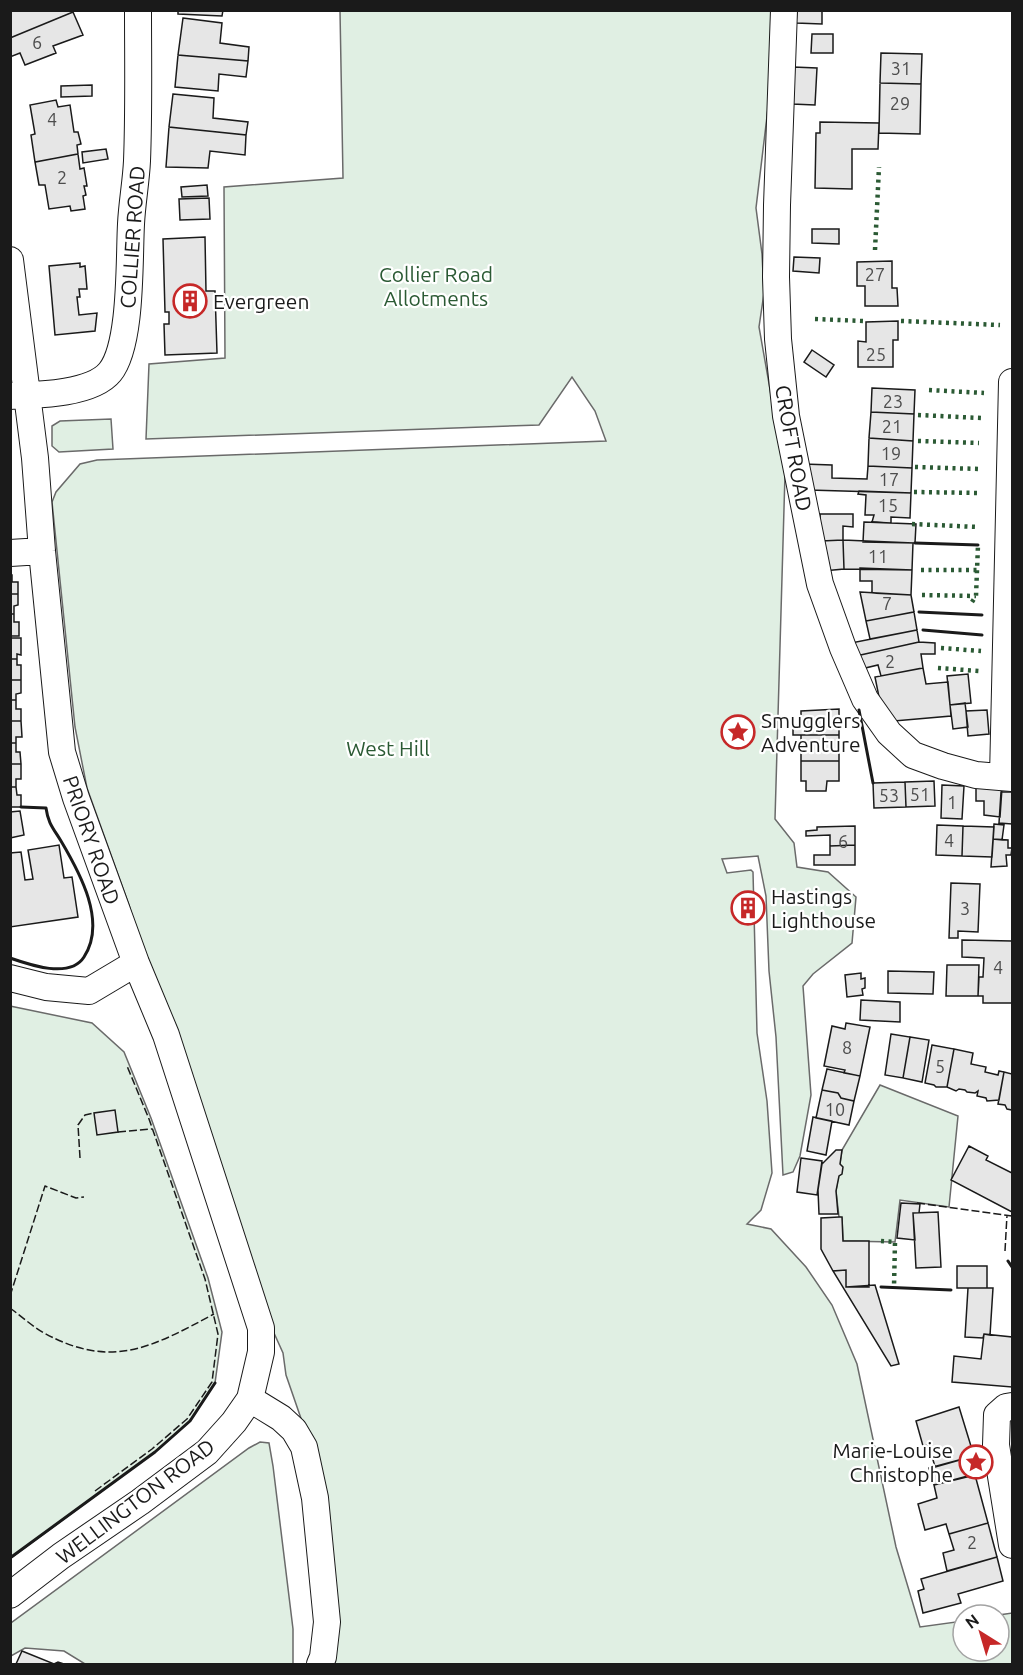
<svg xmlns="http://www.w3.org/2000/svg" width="1023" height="1675" viewBox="0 0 1023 1675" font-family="Ubuntu,sans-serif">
<rect width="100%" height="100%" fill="#fff"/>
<!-- green -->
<path fill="#e0efe3" stroke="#6a6a6a" stroke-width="1.5" d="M340,11H775L768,108L756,208L762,254L764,293L759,327L785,474L775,819L794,843L797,867L828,872L856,897L852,943L813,974L803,986L811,1095L800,1156L793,1172L783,1175L776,1037L769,971L766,896L758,856L722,859L727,873L751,870L753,872L757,1033L767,1101L772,1173L761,1210L747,1224L771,1229L806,1267L832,1305L857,1364L896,1547L920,1627L963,1621V1651H999V1615L1012,1613V1664H330L305,1430L286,1375L283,1353L269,1322L145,962L129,905L87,788L75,727L52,502L56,492L80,464L97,460L606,441L595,411L572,377L539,425L146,439L149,364L225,358L224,187L343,178Z
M111,419L113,449L59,452L52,446V426L60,421Z
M10,1006L92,1023L124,1052L151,1118L208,1278L222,1332L215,1383L190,1421L155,1452L11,1558Z
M880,1085L958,1116L949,1207L900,1200L895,1242L843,1241L842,1218L839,1217L836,1191L842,1150Z
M260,1442L269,1443L273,1466L293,1629V1664H85L64,1651L25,1648L11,1656V1623L249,1448Z"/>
<!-- building -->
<path fill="#e6e6e6" stroke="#1a1a1a" stroke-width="1.5" d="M10,10H73V12L10,38Z
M178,10H223L222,16L178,14Z
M797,10H822V24L796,23Z
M73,12L83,35L53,46L56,53L25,65L20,53L10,57V38Z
M183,18L222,23L220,43L249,47L248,61L178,55Z
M812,34H833V53H811Z
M881,53L922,54L921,84L880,83Z
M178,55L248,61L246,77L219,74L218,91L175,87Z
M793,67L817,68L815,105L792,104Z
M880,83L921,84L920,134L879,133Z
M92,85V96L61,97V86Z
M173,94L214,98L213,118L248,122L246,135L169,127Z
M56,100L58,107L70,105L74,132H78L81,144L77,145L78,154L35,162L31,135L35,134L30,105Z
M820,122L879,123L878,149H852V189L815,188L816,133H820Z
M169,127L246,135L245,155L210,151L208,168L166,167Z
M106,149L108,159L83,163L82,152Z
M78,154L80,169L84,168L87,186H84L86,195L83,196L85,209L71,211L70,206L49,209L45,185H39L35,162Z
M207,185L208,196L182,197L181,187Z
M209,198L210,219L180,220L179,199Z
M812,229H839V244L812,243Z
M205,237L206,291H215L217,353L165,355L164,324H169V312H165L163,239Z
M794,257L820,258L819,273L793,271Z
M892,261V288H897L898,306H865V286H857V262Z
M80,263V267L85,266L87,289H79L80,297H77L79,315L97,313L95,331L55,335L49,266Z
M898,321V340H893V367H858V341L866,342V322Z
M812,350L834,365L826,377L804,362Z
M872,388L915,390L914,414L871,412Z
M871,412L914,414L913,441L869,438Z
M869,438L913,441L912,468L868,466Z
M803,464L832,465V478L867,479L868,466L912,468L911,493L809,490Z
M859,491L911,493L910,518L891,517V523L872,522L874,515H865L866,495L858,494Z
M820,514H853V527L843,526V540L821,541Z
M864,522L916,524L915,543L863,542Z
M843,540L913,543L912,570L844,569Z
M843,540L844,569L823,571L821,541Z
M860,568L912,570L911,595L872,593V581H860Z
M10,575H12V582H18V594H10Z
M860,592L911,595L914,612L866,621Z
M10,594H18V605L14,606V614H10Z
M914,612L917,630L870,639L866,621Z
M10,614H14V622H19V636H10Z
M917,630L919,642L856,656L851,643Z
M10,638H21V655L17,654V659H10Z
M919,642L935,643V654H921L923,668L881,676L878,665L861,669L856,656Z
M10,659H17V665H21V680H10Z
M923,668L926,684L948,682L951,716L894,721L880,702L875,677Z
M968,674L971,703L950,705L947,676Z
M10,680H21V693L16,694V700H10Z
M10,700H16V709H21V721H10Z
M965,703L968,727L953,729L950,705Z
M839,709V735H793V726L801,725V711Z
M987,710L989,734L968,736L966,711Z
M10,721H21L22,737H16V743H10Z
M801,735H839V761H801Z
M10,743H16V752H20L21,764H10Z
M801,761H839V781H827L826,791H806V781H801Z
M10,764H21V779H16V787H10Z
M934,781L935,806L906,807L905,782Z
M905,782L906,807L874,808L873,783Z
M942,785L964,786L962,819L941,818Z
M10,787H16L17,795H21V807H10Z
M976,787L1002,788L1000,817L984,815V801H976Z
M1001,792H1012V824L999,823Z
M20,811L24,835L10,838V812Z
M994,824L1004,825L1002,840L993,839Z
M937,825L963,826L962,856L936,855Z
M855,826V845L830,846V835L806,836V831L817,830V827Z
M963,826L994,827L992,857L962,856Z
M993,839L1008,840V848H1012L1011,855H1006L1007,866L991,867Z
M59,845L64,878L72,877L78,917L10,927V853L21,852L25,880L33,879L28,850Z
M855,845V865H814V855H830V846Z
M951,883L980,884L978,932L958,931V938H949Z
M744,902H751L755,908L752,914L745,915L741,909Z
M962,940L1012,941V1003H983V996H978L979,977H983L984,958L962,957Z
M947,965H979L978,996H946Z
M888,971L934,972L933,994L888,993Z
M861,973V979L865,978V988L862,989L863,995L847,997L845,975Z
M861,1000L900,1002V1022L860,1020Z
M846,1023L870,1027L860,1076L844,1073L845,1070L824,1066L832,1026L845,1029Z
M891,1034L910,1037L903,1078L885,1075Z
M910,1037L929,1040L922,1082L903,1078Z
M932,1045L954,1049L947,1087H936L934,1085L925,1083Z
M954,1049L973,1053L971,1064L986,1067L985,1072L998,1075L999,1071L1004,1072L999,1100L987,1101L986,1098L977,1096L978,1091L975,1093L967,1092L965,1090L959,1089L956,1091L947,1087Z
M827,1069L860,1076L854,1101L841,1098L838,1093L822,1090Z
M1004,1072L1012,1074V1110L1007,1109L1005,1105L998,1104Z
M822,1090L838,1093L841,1098L854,1101L849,1125L816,1118Z
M115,1110L118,1132L97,1135L94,1113Z
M813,1117L832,1121L826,1155L807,1151Z
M969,1146L988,1156L986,1160L1012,1173V1212L951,1180Z
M836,1150H842L840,1164L843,1167L842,1174L839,1176L836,1191L838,1214H819L818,1190L822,1164Z
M801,1158L822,1161L817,1195L797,1192Z
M901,1203L920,1204L919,1213H913L915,1240L897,1238Z
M938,1212L941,1267L916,1268L913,1213Z
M839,1217H842L843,1241H869V1287H846V1270L833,1271L821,1249V1218Z
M957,1266H987V1288H957Z
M846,1270V1287L875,1285L899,1364L891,1366L833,1271Z
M968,1288H993L990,1335L984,1334L983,1338L965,1337Z
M984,1334L1012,1337V1387L952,1382L954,1356L981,1359Z
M959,1407L974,1456L935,1467L929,1445L923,1446L916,1421Z
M974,1456L979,1473L934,1485L929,1468Z
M975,1475L988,1523L949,1534L946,1524L925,1530L918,1504L937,1498L934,1485Z
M988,1523L997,1557L947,1571L943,1553L954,1550L949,1534Z
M997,1557L1003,1581L958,1594L961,1603L923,1613L918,1591L924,1589L921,1579Z
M22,1651L54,1664L58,1662L64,1664H16Z"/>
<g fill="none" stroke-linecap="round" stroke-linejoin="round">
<!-- street casing -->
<g stroke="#1a1a1a" stroke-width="28">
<path id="street" d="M784,10L777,205L776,277L778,339L786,416L820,584L843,648L865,699L889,733L913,755L943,766L976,775L1012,778
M10,260L35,458L42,551L62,752L76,798L136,963L166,1035L261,1328V1352L250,1399L234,1422L207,1452L140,1502L61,1556L10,1595
M10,396C38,395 92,394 110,372C132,345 129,260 131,224C132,203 136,182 137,161C139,111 138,61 138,10
M10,553L42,551
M1003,777L1012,382
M10,978L46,987L89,991L136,963
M250,1399L281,1418L294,1430L304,1447L315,1498L327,1622L323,1657L320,1664
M1012,1406L1006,1407L997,1415L996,1445L1012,1545"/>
</g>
<!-- street -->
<use href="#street" stroke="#fff" stroke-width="26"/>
<!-- hedge -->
<path stroke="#2b5a34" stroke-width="4.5" stroke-dasharray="3 4.5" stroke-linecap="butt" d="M875,250L879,167
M815,319L863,321
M901,321L1000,325
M929,390L984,393
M918,415L981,418
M918,441L979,443
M915,467L980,469
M914,492L979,493
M912,524L978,527
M921,570H977
M922,595L976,596
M972,602L976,596L978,545
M941,648L981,651
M938,668L979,671
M881,1241L895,1242L894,1287"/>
<!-- fence -->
<path stroke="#1a1a1a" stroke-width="1.5" stroke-dasharray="8 3" stroke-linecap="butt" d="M118,1132L152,1129
M80,1158L78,1125L85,1115L94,1113
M917,1203L1012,1216
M1005,1251L1007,1215
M10,1296L45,1186L76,1198L84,1197
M10,1308C21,1316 32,1326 44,1333C112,1370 152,1347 214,1314
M95,1491L152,1449L187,1419L212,1382L218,1334L205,1279L149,1119L127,1066"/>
<!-- wall -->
<path stroke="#1a1a1a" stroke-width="3" d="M915,543L978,545
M919,612L982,615
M923,630L982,635
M859,710L873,783
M10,958C30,965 70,979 84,957C107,922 80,873 61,841C53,828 48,823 46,808L21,807
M1008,1261L1012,1267
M881,1287L951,1290
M10,1558L155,1452L190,1421L215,1383"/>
</g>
<!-- icons -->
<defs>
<g id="building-ring" transform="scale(1.725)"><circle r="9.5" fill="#fff" stroke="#c62828" stroke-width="1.5"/><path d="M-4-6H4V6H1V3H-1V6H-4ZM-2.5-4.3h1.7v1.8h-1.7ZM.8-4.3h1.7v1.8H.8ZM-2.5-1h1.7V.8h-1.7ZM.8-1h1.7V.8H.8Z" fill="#c62828"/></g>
<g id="sight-ring" transform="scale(1.725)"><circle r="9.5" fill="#fff" stroke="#c62828" stroke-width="1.5"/><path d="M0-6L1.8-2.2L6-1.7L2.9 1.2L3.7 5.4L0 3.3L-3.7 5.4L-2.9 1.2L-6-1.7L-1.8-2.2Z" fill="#c62828"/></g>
</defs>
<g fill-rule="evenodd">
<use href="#building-ring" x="190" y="301"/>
<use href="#sight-ring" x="738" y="732"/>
<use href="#building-ring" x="748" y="908"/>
<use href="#sight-ring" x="976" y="1462"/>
</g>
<g text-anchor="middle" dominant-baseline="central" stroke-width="4.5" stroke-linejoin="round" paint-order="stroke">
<!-- number labels -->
<g font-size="18" fill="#4d4d4d">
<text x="37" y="42">6</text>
<text x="901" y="68">31</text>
<text x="900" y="103">29</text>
<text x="52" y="119">4</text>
<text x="62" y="177">2</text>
<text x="875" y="274">27</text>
<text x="876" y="354">25</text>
<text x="893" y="401">23</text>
<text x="892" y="426">21</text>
<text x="891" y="453">19</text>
<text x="889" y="479">17</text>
<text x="888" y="505">15</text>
<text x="878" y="556">11</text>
<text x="887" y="603">7</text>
<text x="890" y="661">2</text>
<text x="920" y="794">51</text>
<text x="889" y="795">53</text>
<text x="952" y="802">1</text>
<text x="949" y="840">4</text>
<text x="843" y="841">6</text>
<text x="965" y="908">3</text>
<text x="998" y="967">4</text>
<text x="847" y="1047">8</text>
<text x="940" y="1066">5</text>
<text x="835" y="1109">10</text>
<text x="972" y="1542">2</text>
</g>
<!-- street labels -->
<g font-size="21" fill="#1a1a1a" stroke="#fff">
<text transform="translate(132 237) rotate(-86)">COLLIER ROAD</text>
<text transform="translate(794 448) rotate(80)">CROFT ROAD</text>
<text transform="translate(92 840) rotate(71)">PRIORY ROAD</text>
<text transform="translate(135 1501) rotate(-37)">WELLINGTON ROAD</text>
</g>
<!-- park labels -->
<g font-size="21" fill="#2b5a34" stroke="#fff">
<text x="436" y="274">Collier Road<tspan x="436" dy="24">Allotments</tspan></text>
<text x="388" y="748">West Hill</text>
</g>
<!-- poi labels -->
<g font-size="21" fill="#1a1a1a" stroke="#fff" text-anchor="start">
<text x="213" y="301">Evergreen</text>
<text x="761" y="720">Smugglers<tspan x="761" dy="24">Adventure</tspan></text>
<text x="771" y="896">Hastings<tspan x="771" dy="24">Lighthouse</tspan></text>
<text x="953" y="1450" text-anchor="end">Marie-Louise<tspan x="953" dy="24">Christophe</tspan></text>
</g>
</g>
<!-- border -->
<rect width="1023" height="1675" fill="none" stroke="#1a1a1a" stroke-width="24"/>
<!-- north arrow -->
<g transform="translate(981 1633) rotate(323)"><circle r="28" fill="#ffffff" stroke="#a3a3a3" stroke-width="1.5"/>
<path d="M0-4.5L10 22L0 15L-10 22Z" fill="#c62828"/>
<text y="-9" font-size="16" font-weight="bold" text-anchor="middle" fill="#1a1a1a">N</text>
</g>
</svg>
